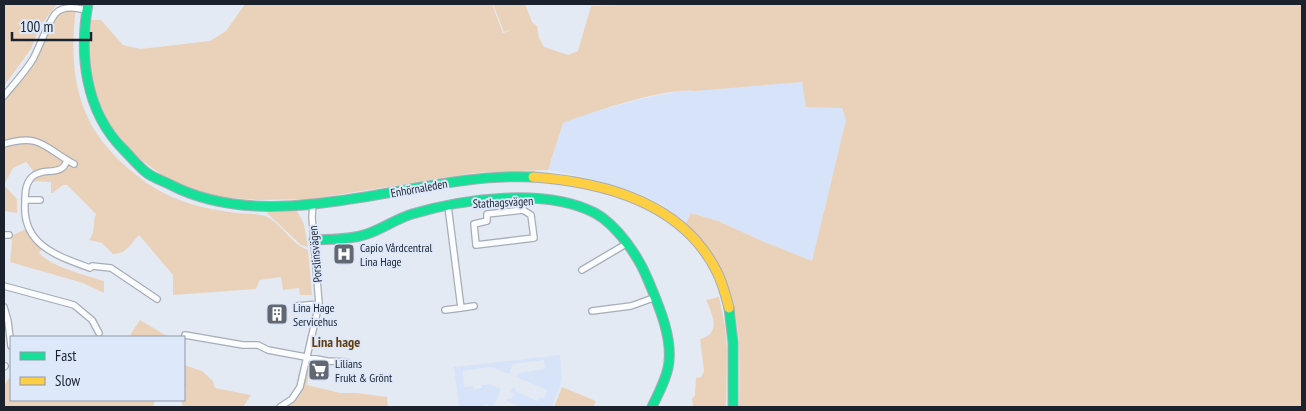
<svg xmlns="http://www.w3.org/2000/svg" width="1306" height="411" viewBox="0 0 1306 411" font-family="'PT Sans Narrow',sans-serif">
<rect width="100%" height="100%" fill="#e4eaf4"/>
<!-- built -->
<path fill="#d7e3f8" d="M787,82H802L842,108L846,120L812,261L762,241L718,221L692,213L686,223L662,204L635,192L579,176L548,170L563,123L580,116L638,100L684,90L695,91Z
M560,355L562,380L552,407H521L506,401L508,398L511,399L514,394L510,392L513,387L516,388L515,391L538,401L540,397L544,398L548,390L516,377L518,373L545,369L544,360L513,364L509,374L491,367L463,371L464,387L473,386L474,389L482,388V385L489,384L501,389L494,407L485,404L483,407H459L454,367Z"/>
<!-- green -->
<path fill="#ead2ba" d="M4,4H57L39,28L31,49L4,86Z
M245,4H492L503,33L515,29L504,32L493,4H525L532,22L537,26L539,38L544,47L568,55L578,51L591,6L618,5L620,4H1302V407H739C740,353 743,296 709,250C703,240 694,232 686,223L691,213L718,221L762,241L812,261L846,120L842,108L806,107L802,82L695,91C666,87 592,112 563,123L548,170L474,173L312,199L258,200L217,197L170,181L132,153L108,122L93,87L88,52L91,20H101L123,45L140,49L210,41L226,31Z
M76,7C68,77 77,128 135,174C151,187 169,197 188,203C204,208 220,211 237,213C246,214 258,213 267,217C283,225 291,244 308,250L312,295H300L299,288L283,290L281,277L260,280L256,289L173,295V275L139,235C131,243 127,254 113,254L102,243L89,240C96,232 92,224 96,214L67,185H63L53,193H51V182L29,181L36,174L26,162L13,168L4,185L17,199V213L4,211V96L23,74L56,12Z
M297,211L304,224L308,247L301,245L266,212Z
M28,228L44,247L39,253C52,267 85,275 104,281V293L83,283L10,262L12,242L11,236Z
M719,297L725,326L727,349L726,407H693L692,399L695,395L696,378L701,377L704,371L700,339C721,334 713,315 706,300Z
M140,320L167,336L166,337H133L130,335Z
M306,357L312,358L307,385L340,393H357L387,397L388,407H280L297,392Z
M184,365L202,371L213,381L215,388L251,395L243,407H183L181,400H184L186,388L184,382Z
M11,378V400H155L153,407H4V386L8,379Z
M562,387L596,401L593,407H554Z"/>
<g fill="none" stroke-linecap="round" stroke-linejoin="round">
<!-- street casing -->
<g stroke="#a7adb6" stroke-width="8">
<path id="street" d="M4,96C14,84 25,72 33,59C39,48 49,20 56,13C64,5 77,8 86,10
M4,144C41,133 44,148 74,164
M67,160C62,178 43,166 32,177C25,184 25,194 25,203C22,245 57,256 90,268L92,266L111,268L157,299
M523,198V210L487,214V221L474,224L476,245L534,238L531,215L523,210
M25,200H40
M4,235H9
M582,270L626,244
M4,286L74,305L92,320L99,333
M296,306L319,304
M4,307L8,321L11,346
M461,308L474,306
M445,310L461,308L448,206
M592,311L631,306L656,297
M185,335L243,345H258L268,350L327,361L346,362
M4,367L5,366
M280,407L292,399L300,387L319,304L312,217L313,204"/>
</g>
<!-- fast casing -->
<g stroke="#a7adb6" stroke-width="11">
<path id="fast" d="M88,4C79,54 85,111 123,149C131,157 138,166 147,173C154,178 163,181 171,185C278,240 418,171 533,177
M314,240C332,239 350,240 367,234C382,229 396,219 412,214C463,199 545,187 595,213C617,225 639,257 648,280C659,306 674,340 668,368C665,382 658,394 652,407
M729,308L733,343V407"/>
</g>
<!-- slow casing -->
<g stroke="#a7adb6" stroke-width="11">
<path id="slow" d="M533,177C604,182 683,203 717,272C723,284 726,296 729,308"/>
</g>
<!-- street -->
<use href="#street" stroke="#fbfcfd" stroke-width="5.5"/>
<!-- fast -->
<use href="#fast" stroke="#16e098" stroke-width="9"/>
<!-- slow -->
<use href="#slow" stroke="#ffcf43" stroke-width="9"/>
</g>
<!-- icons -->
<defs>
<g id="hospital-square" transform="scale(1.125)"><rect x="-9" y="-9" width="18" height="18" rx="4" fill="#616873" stroke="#dde8fb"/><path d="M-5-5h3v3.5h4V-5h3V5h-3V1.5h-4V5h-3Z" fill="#fff"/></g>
<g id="building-square" transform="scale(1.125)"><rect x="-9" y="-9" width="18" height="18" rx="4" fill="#616873" stroke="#dde8fb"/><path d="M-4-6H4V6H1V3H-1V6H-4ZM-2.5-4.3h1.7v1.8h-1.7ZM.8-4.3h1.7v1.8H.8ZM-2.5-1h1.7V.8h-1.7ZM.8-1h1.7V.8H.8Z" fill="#fff"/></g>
<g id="supermarket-square" transform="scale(1.125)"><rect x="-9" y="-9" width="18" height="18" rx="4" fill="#616873" stroke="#dde8fb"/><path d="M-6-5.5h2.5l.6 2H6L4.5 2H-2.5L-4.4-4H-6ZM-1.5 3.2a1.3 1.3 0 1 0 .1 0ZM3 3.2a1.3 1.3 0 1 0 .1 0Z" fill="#fff"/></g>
</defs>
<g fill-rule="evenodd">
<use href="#hospital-square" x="344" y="254"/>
<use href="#building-square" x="277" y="314"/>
<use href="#supermarket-square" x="319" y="370"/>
</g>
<g text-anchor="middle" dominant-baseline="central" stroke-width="4" stroke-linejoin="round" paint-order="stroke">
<!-- street labels -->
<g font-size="12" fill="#1b222d" stroke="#dde8fb">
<text transform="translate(419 188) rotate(-10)">Enhörnaleden</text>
<text transform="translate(503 202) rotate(-3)">Stathagsvägen</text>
<text transform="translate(315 254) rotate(-95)">Porslinsvägen</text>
</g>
<!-- poi labels -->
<g font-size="12" fill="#1b222d" stroke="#dde8fb" text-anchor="start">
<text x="360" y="247">Capio Vårdcentral<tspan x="360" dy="14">Lina Hage</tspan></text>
<text x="293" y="307">Lina Hage<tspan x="293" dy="14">Servicehus</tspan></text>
<text x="335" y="363">Lilians<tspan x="335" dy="14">Frukt &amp; Grönt</tspan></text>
</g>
<!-- neighbourhood labels -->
<g font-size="14" font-weight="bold" fill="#633e0d" stroke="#dde8fb">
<text x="336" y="342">Lina hage</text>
</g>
</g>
<!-- border -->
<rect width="1306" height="411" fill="none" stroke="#1b222d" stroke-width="10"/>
<!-- legend -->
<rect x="10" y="336" width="175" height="65" fill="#dde8fb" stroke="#8f99a9"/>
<rect x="20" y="352" width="25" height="8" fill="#16e098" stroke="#8f99a9"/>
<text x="55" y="361" font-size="15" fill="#1b222d">Fast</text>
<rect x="20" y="377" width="25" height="8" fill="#ffcf43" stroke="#8f99a9"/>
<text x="55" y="386" font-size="15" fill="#1b222d">Slow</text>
<!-- scale -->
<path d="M12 32v8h79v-8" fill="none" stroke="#1b222d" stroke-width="2.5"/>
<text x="20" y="32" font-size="15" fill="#1b222d" stroke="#dde8fb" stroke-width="4" paint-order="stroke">100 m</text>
</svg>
